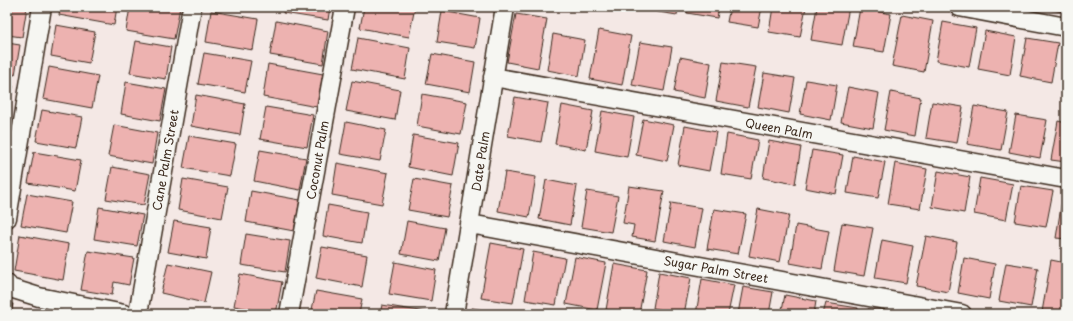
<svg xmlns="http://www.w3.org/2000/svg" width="1073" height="321" viewBox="0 0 1073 321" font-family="'Playpen Sans',sans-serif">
<rect width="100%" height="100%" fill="#f4e8e5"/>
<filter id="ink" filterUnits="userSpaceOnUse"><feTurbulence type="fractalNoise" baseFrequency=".025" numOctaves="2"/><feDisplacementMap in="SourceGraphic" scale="8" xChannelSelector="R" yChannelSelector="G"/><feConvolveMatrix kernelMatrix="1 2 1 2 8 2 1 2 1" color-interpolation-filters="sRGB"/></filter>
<g filter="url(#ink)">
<!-- building -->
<path fill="#edb2b0" stroke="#3b2a1e" d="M7,7H27L22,37L7,35Z
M60,7H117L114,25L59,15Z
M130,7H180L174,39L126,31Z
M284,7H330L328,20L283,13Z
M364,7H415L409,37L360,28Z
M574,7H590V10Z
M647,7H678L677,15L646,10Z
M688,7H719L717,18L687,13Z
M730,7H762L758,27L727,22Z
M773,7H806L800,37L769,32Z
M817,7H849L842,45L811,40Z
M1038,7H1064L1063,12Z
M860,8L891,14L884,52L853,47Z
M211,11L258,19L253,50L206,42Z
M442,11L480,18L475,48L437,42Z
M516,14L547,19L538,68L507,62Z
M902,15L933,21L924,72L892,66Z
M276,21L328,31L323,64L270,55Z
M943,22L976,28L969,67L936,61Z
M56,25L95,32L89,63L51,56Z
M599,30L631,36L622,85L590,79Z
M985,31L1016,37L1010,75L978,69Z
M553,34L585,40L579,76L547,70Z
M358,38L410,48L405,79L352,69Z
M1027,38L1058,43L1051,82L1020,76Z
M136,41L171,47L166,79L130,73Z
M640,42L672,47L664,91L632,85Z
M7,43L20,45L15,75L7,73Z
M204,53L251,61L245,92L198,84Z
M432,54L475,62L470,92L426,84Z
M680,57L711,63L705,98L674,92Z
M1066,57V81L1062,80Z
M723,62L756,67L748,107L716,101Z
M268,64L323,74L317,107L263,97Z
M49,67L98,76L92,108L43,99Z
M764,73L795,78L789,113L758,107Z
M806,80L837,85L831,120L800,114Z
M352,81L400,90L395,120L346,111Z
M126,82L166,89L160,121L121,114Z
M7,85L13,86L8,118H7Z
M848,87L879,93L873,128L841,122Z
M891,92L921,98L915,136L884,130Z
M422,94L467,102L461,134L417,126Z
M196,95L245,104L240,135L191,126Z
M515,97L548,103L541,142L508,136Z
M932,102L963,107L957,143L926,138Z
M562,105L593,111L586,150L555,144Z
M974,106L1008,112L1001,150L967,144Z
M266,107L313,115L307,147L260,139Z
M42,110L82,117L76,148L36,141Z
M602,111L634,117L627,157L595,151Z
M1016,115L1047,120L1040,158L1009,152Z
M643,119L674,125L667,161L636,155Z
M1058,121L1066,123V162L1051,160Z
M346,122L386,130L380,161L340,154Z
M114,125L157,133L152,164L108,156Z
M685,126L716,132L709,171L678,165Z
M727,134L758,140L751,179L721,174Z
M413,135L459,143L453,176L408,167Z
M189,136L236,144L230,176L183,168Z
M769,141L801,147L795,184L763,178Z
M260,150L306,158L300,190L254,181Z
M812,150L843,155L836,194L805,188Z
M34,152L81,160L75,191L28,183Z
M853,156L885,162L878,198L847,193Z
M337,163L388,173L382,204L332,195Z
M895,163L927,169L920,209L888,204Z
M112,167L150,174L144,205L106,199Z
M938,171L970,177L964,213L932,207Z
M505,172L536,177L529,217L498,211Z
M980,178L1013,184L1006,220L974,214Z
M183,179L228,187L222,218L178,210Z
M414,179L453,186L447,217L408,210Z
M546,180L577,186L570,225L539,219Z
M629,186L664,191L655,241L632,237L634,225L623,223Z
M1021,186L1053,191L1046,227L1015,222Z
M251,191L300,200L294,231L246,222Z
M587,191L618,196L611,232L581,227Z
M27,194L72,202L66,233L21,225Z
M1063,194H1066V239L1056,238Z
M671,203L702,208L695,247L664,241Z
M328,205L367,212L362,243L323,236Z
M99,207L143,215L137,246L94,239Z
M714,209L746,214L738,254L707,249Z
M758,209L789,215L780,262L749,256Z
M174,221L211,227L206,259L168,252Z
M407,221L445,228L439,261L401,254Z
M842,223L873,228L864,276L834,271Z
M796,225L829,231L822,269L790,263Z
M246,234L290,241L285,272L241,265Z
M20,235L69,244L63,280L14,271Z
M926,236L957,242L948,292L916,286Z
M882,240L913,246L906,283L875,278Z
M491,243L523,249L513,303L481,298Z
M322,247L367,255L362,287L316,278Z
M88,251L134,258L129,285L114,282L112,295L81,290Z
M533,252L565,258L556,305L525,300Z
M575,257L606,263L597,310L566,304Z
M964,258L995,264L989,299L958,293Z
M1051,260L1066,263V314H1055L1042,312Z
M395,262L436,270L431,301L389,294Z
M168,263L211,272L204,303L161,293Z
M1006,263L1038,268L1031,307L999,301Z
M614,264L647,270L639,314H630L606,310Z
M659,272L691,278L684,314L653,308Z
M240,274L282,282L276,314L234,306Z
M702,279L734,285L728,314H696Z
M743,287L773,292L769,314H738Z
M316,291L362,299L359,314H311Z
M785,295L816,301L814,314H781Z
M7,303L13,304L11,314H7Z
M826,303L858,308L857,314H823Z
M382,305L432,313V314H380Z
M472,308L508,314H471Z
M868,309L894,314H867Z
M35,311L53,314H34Z"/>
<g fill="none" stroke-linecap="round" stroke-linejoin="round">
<!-- minor casing -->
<g stroke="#3b2a1e" stroke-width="21">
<path id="minor" d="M959,7L1066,27
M493,77L1066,179
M7,218L42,7
M470,224L962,314
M7,284L10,288L39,297L124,314
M138,314L192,7
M289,314L345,7
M454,314L505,7"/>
</g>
<!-- minor -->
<use href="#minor" stroke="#f6f6f2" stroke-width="18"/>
</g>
</g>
<g text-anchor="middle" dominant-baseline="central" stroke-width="3.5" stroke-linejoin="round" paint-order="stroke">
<!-- street labels -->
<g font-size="12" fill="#3b2a1e" stroke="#f6f6f2">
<text transform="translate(779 128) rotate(10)">Queen Palm</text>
<text transform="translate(165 160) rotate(-80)">Cane Palm Street</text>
<text transform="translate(317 160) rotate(-80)">Coconut Palm</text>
<text transform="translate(480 161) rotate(-81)">Date Palm</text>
<text transform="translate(716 269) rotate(10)">Sugar Palm Street</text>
</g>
</g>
<!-- margin -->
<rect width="1073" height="321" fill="none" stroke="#f6f6f2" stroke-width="24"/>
<rect x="12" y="12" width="1049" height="297" fill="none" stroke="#3b2a1e" stroke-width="1.5" filter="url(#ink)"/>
</svg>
